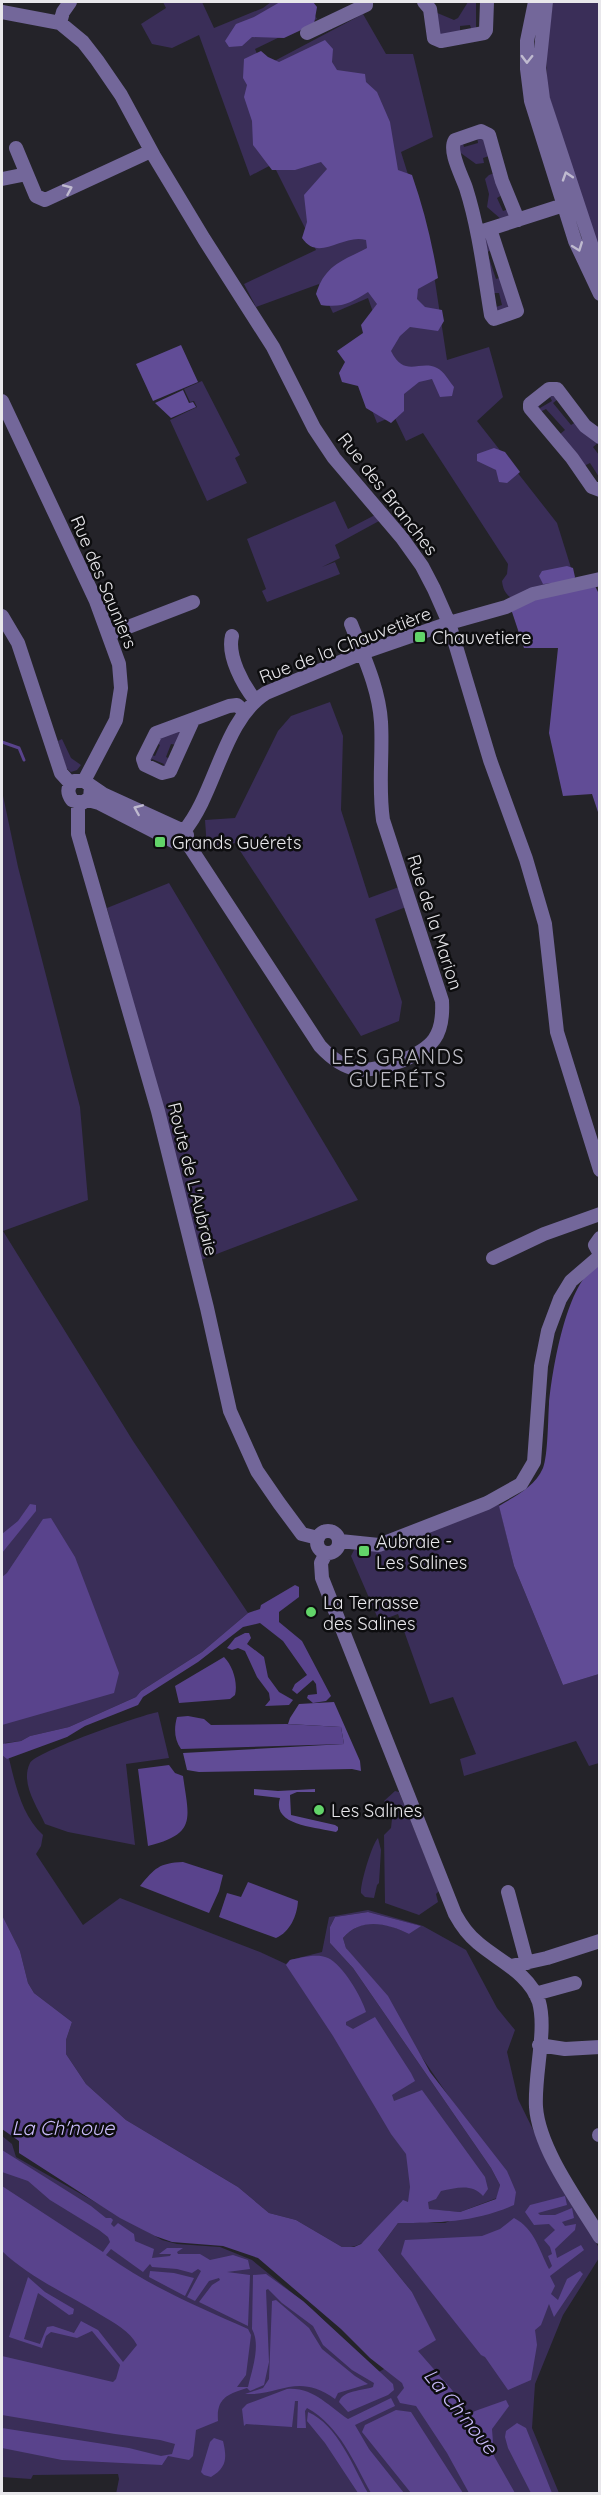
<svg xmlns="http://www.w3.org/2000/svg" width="601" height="2495" viewBox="0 0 601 2495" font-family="Quicksand,sans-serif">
<rect width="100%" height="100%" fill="#242329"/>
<!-- green -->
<path fill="#3a2e58" d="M163,2H202L214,28L263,8L271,2H307L317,19L255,49L263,67L363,14L386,54H413L433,137L401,152L429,242L447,360L489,347L503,397L477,421L557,523L572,571L571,578L511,598C505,593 503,589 502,581L507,574L508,564L423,433L406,441L394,416L377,423L347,346L380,332L368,298L333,313L319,284L256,307L244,284L316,250L273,164L250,176L199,35L172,48L152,44L141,24L166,8Z
M468,2H476V30L472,31L470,25L460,26V33L440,36L435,12L454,20L458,18Z
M553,2H599V251L547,90L546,53Z
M482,134L489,156L483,158L484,163L476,164L458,151L462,141L464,147L478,143L477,136Z
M495,173L502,195L497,198L503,211L509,209L512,216L502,220L487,207L489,194L485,179L489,175Z
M488,235L493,250L487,252L496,279L502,277L512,309L497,313L496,307L502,305L499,293H493L483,236Z
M202,381L240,455L235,458L247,483L207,501L170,420L197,407L194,401L190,402L184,389Z
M552,393L558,399L553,403L571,425L576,422L599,442L593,447L599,455V477L590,463L584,466L560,434L565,430L546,409L540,412L535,407L538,405L540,408L552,401L549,395Z
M335,501L348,529L375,515L379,521L335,545L340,558L322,567L335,562L340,574L267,602L262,591L266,589L247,539Z
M330,702L343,736L341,810L369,898L399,887L406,907L375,919L402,1002L399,1021L361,1036L235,843L207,848L205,820L235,818L278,731L291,716Z
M182,728L177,745L171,744L166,757L172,760L161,771L164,764L152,759L149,764L148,754L155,756L160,745L154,742L155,739Z
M62,739L71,758L81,765L77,770L71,772L66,768L58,741Z
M2,791L18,867L80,1107L88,1200L3,1231L133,1441L248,1613L202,1652L141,1691L136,1697L69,1727L30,1736L21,1741L5,1743C14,1775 18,1812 43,1835L41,1846L36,1854L83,1925L120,1898L260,1952L286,1964L290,1960L322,1952L329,1917L368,1910L423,1926L466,1950L497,2008L515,2030L507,2052L518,2099L544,2152L599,2248V2258L563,2315L535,2384L532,2428L559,2493L116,2494L119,2479L118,2474L33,2475L31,2479L2,2477V2136L12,2144L16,2157L162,2240L177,2244L220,2247L252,2260L312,2309L377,2373L435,2340L412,2292L378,2250L398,2223H445L516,2192C458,2111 403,2029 346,1948L343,1938C362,1917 386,1922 409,1934L420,1926L368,1912L335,1917L330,1927V1943L353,1968L491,2168L500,2185L497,2198L460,2212L425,2209L402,2201C388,2217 367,2252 342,2247L296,2220L269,2213L238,2187L126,2120L86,2084L66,2054V2040L72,2022L34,1993L28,1983L20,1951L2,1915Z
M169,883L358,1200L201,1260L107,908Z
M499,1504L514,1566L563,1685L599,1674V1763L589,1766L576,1741L464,1776L460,1759L476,1754L453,1697L430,1704L398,1614L379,1621L351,1556L354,1550L385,1547Z
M158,1712L169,1758L126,1764L135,1845L68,1832L45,1824C37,1806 20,1783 30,1763C35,1752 141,1715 158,1712Z
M395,1791L399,1792L439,1891L436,1894L438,1902L419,1915L385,1903L384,1835L391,1828L393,1810L384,1801Z
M378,1838L381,1850L379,1883L377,1885L374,1898L365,1897L361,1893C360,1884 372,1844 378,1838Z"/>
<!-- forest -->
<path fill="#614c96" d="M280,2H313L317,7L314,24L284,38L252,37L242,46L229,47L225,41L236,24L254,17Z
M325,40L333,49L332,62L337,70L365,74L366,82L377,92L390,122L398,170L412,175C424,209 432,243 438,278L418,289L417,299L425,307L442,310L444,321L438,331L410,327L400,336L391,351C405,379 420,359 437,368C444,371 449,381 454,387L452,396L440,397L432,379L419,382L404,394V411L391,423L366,408L358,386L342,382L339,373L345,362L337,351L363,333L361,325L377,304L368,292C350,303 343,308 321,305L316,294C325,265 342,261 367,248L366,240C343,233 319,263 302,238L307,222L304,195L327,169L321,162L295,170H272L253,145L252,121L244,97L247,85L243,78L244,59L261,51L268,57L279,62Z
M181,345L198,382L153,401L136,364Z
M183,390L189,403L193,402L196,407L171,418L155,403Z
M494,448L505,452L520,472L507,483L499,482L496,470L477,461V454Z
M567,566L573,568L575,577L573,581L543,584L539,576L542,571Z
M595,586L599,594V815L592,794L563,796L549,733L558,648H524L511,609L524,600Z
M599,1265V1674L563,1685L514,1566L499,1506C515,1496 535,1487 543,1468C548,1456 548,1418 549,1404C552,1371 567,1278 599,1265Z
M334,1702L360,1761L361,1771L352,1769L199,1772L187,1770L183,1753L344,1744L341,1727L288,1724L290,1718L299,1704Z
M254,1789L278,1791L315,1789V1792H297L290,1795L291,1815L335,1825L338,1827V1830L336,1832C317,1827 271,1826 280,1798L254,1795Z"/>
<!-- water -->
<path fill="#59438c" d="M30,1504L36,1505V1511L2,1553V1534L18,1521Z
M51,1518L75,1557L119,1673L114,1693L2,1725V1577L7,1573L43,1519Z
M295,1585L299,1587V1597L279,1612V1622L302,1641L331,1696L326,1701L313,1703L307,1698L308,1695L317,1694L316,1684L313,1680L297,1694L292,1690L295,1684L307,1675L283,1641L260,1623L243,1627L198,1662L143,1697L138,1705L85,1726L67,1737L7,1759L2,1755V1744L21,1741L30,1736L69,1727L136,1697L141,1691L202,1652L248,1613L260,1609L261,1605Z
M245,1633H249L251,1638L247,1644L264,1657L268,1677L279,1692L293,1700L289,1705L265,1706L270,1700L269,1693L257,1677L245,1651L238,1648L232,1650L227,1648L235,1638Z
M224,1657C233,1666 238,1683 235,1695L230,1699L179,1703L175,1686Z
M188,1716L204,1719L211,1725L286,1724L341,1727L344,1744L181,1749C174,1739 174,1728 177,1717Z
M169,1765L175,1773L183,1776C189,1819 197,1834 148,1846L138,1769Z
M183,1862L223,1875L219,1891L209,1913L140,1886C155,1868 159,1863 183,1862Z
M248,1882L298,1901C297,1916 290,1932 276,1938L219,1917L227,1893L241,1897Z
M368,1912L421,1926L409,1934C387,1923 361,1917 343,1938L346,1948L388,1996L430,2072L507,2171L516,2192L514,2205C476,2222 439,2223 398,2223L378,2250L412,2292L436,2340L418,2351L452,2390L468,2416L475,2411L506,2400L509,2406L492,2429L494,2456L515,2493H469L447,2453L416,2406L400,2403L397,2397L404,2388L402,2383L370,2358L341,2329L258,2258L223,2246L172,2242L155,2236L120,2218L19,2153V2141L2,2129V1915L20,1951L28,1983L34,1993L72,2022L66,2040V2054L86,2084L126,2120L238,2187L269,2213L296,2220L342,2247H354L361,2244L403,2200L408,2202L410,2187L406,2154L391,2134L333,2036L286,1965L290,1960C301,1958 316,1953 328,1958C343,1965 361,1996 366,2012L346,2022V2025L353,2029L375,2017L411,2073L415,2081L392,2095L394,2101L422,2090L485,2177L488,2189L483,2196C472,2183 456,2188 441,2191L436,2199L428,2202L429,2209L460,2212L496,2199L500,2185L491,2168L353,1968L330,1943V1927L335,1917Z
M2,2150L91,2206L106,2218H111L113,2220L111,2224L114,2227L118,2223L134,2234L135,2241L154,2249L152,2258L170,2256L171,2254H159L167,2248H183L177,2252L178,2254H200L210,2260L233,2255L248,2260L250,2269L227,2272L250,2275L248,2326L199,2302L212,2285L220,2280L219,2278L209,2281L195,2301L187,2297L201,2271L198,2269L192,2273L177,2269L152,2267L150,2264L143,2272L111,2249L106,2255C150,2287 199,2307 248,2329L251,2335L246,2375L237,2387H248C252,2370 261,2345 252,2329L253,2275L266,2274L303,2301L393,2384L394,2390L388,2395L348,2412L339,2402C343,2390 362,2391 373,2387L374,2383L352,2370L323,2345L313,2326L282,2303L268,2289L266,2290L269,2362L264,2385L250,2391L247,2388C229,2394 216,2397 218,2421L196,2430L193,2456L189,2460L168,2456L162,2465L62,2460L2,2448V2428L129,2448L161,2456L172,2454L175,2444L160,2440L115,2434L2,2415V2356L113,2382L116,2379L120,2365L92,2331L77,2338L51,2332L46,2336L42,2348L9,2337L28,2277L45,2292L74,2309L73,2314L69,2315L38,2293L24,2339L40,2344L47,2327L53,2326L74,2333L81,2321L98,2330L123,2362L137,2345C130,2331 114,2323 101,2315C68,2294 30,2278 2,2251V2186L103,2252L110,2242L108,2237L99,2230L50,2200L28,2181L2,2172Z
M565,2196L567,2205L538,2213L540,2215H555L572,2208L574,2218L562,2222L565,2226L576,2224L575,2230L555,2249L557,2258L581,2245L584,2250L550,2276L555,2286L551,2294L558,2300L567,2279L580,2271L583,2274L554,2317L549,2304L541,2325L535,2330L537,2345L531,2380L508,2390L485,2357L481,2355L401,2254L405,2240L482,2236L500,2229L514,2218C535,2229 539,2250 549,2269L552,2266L548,2256L552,2254L550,2247L544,2240L555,2230L549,2224L534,2225L525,2212L530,2205Z
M150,2271L174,2273L194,2278L185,2296L149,2277Z
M276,2300L309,2328L322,2349L355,2376L368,2384L338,2393L335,2399C297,2372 280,2396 245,2394L263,2388L269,2379L272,2301Z
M287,2389C314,2387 329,2407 348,2419L391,2398L395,2406L355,2425L369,2449L404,2493H371C354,2463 340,2426 307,2408L305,2411L306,2428H297L298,2401H295L292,2427L246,2424L244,2426L242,2409L247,2404Z
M396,2410L411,2412L463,2493H411L362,2432L365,2425Z
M308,2412C338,2425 353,2467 368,2493H358L325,2443L307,2421Z
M517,2423L526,2428L552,2493H531L508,2448L505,2437L506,2431Z
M214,2438L223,2441C227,2458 227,2467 211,2477L204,2475L201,2472L210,2442Z"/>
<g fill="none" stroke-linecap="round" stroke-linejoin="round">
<!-- stream -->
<path stroke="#59438c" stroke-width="3" d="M2,742L19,748L24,760"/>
<!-- minor -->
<path stroke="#73679a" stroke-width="14" d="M424,2L430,9L434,38L441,41L484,33L486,30L487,2
M535,2L527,41V69L531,101L575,241L600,294
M546,2L539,68L543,99L600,271
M2,12L60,23L83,42L97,60L121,95L154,156L204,239L273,347L314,428L334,458L402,538L422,566L434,589L449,623L490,760L526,859L545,924L557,1032L600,1170
M60,23L63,12L70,2
M307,33L366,5V2
M16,148L36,196L45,200L151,151
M2,179L27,174
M490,229L517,311L494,319L491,315C484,273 479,229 466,188C462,176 448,151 455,140L481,131L489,135L502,181L518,220
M483,231L573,202
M2,401L96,601L119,664L121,688L116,720L84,781
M600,437L585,426L557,389H549L530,404V408L572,458L592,487L600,490
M2,616L18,643L61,773L71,784
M110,634L193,602
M232,636C227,656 243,685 255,700
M193,720L170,771L162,773L145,765L143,759L156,733L229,706L237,705L245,712
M91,787L90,798L82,803L72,800C67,793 67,787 74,781H84L103,794L184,831
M88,800L99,803L177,843L185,842L187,835
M78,803V834L158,1111L207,1308L230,1411L257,1471L279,1503L302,1534L318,1538
M184,831C216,793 223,720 266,693L362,653L449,623L506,607L533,594L600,579
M186,841L320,1046C347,1075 366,1074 401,1061C433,1048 444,1036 442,1001L383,820C378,787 383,755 381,722C379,688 363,655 351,624
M600,1238L595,1245L600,1254
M493,1258L544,1234L600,1214
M317 1542a11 11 0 1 1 22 0a11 11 0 1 1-22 0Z
M340,1541L379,1545L487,1503L521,1484L534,1462L541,1366L548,1331L560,1299L571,1281L600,1256
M326,1553L321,1563L322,1578L455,1914C461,1925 468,1935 478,1943C499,1961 529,1973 539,2002C547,2030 534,2075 536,2107C539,2149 578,2201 600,2237
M508,1892L527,1963
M511,1966L547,1958L600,1941
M535,1994L575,1983
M539,2045L565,2049L600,2047
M599,2135H600"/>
</g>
<!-- one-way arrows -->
<defs><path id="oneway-chevron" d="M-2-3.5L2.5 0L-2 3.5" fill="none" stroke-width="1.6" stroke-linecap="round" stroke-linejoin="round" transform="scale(1.5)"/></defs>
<g stroke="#bfbacf">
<use href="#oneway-chevron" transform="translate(527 59) rotate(91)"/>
<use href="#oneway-chevron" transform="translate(567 176) rotate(-108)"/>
<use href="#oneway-chevron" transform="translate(68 189) rotate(-24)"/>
<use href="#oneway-chevron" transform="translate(578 247) rotate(69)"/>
<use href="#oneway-chevron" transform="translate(138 809) rotate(-157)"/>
</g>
<!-- markers -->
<g fill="#62d469" stroke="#0d0d0f" stroke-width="2">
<rect x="414" y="631" width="12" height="12" rx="3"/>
<rect x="154" y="836" width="12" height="12" rx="3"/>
<rect x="358" y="1545" width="12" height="12" rx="3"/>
<circle cx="311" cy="1612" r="6"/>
<circle cx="319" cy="1810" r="6"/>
</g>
<g text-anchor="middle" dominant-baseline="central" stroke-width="5" stroke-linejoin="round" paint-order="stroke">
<!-- street labels -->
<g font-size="18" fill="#e8e7eb" stroke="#0d0d0f">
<text transform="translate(388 494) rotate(52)">Rue des Branches</text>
<text transform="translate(104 582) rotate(67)">Rue des Sauniers</text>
<text transform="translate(345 645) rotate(-21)">Rue de la Chauvetière</text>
<text transform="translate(435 922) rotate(72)">Rue de la Marion</text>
<text transform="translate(193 1179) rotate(76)">Route de L'Aubraie</text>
</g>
<!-- poi labels -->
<g font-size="18" fill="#e8e7eb" stroke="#0d0d0f" text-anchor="start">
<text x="432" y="637">Chauvetiere</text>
<text x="172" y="842">Grands Guérets</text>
<text x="376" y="1541">Aubraie -<tspan x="376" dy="21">Les Salines</tspan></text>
<text x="323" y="1602">La Terrasse<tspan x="323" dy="21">des Salines</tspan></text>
<text x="331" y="1810">Les Salines</text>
</g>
<!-- neighbourhood labels -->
<g font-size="20" letter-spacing="1.5" fill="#bebdc5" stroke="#0d0d0f">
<text x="398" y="1056">LES GRANDS<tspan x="398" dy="23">GUERÉTS</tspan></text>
</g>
<!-- water labels -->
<g font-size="20" font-style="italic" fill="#c9bbf9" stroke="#0d0d0f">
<text x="63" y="2127">La Ch'noue</text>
<text transform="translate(461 2411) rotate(51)">La Ch'noue</text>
</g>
</g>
<!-- border -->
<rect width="601" height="2495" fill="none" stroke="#e8e7eb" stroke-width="6"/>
</svg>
